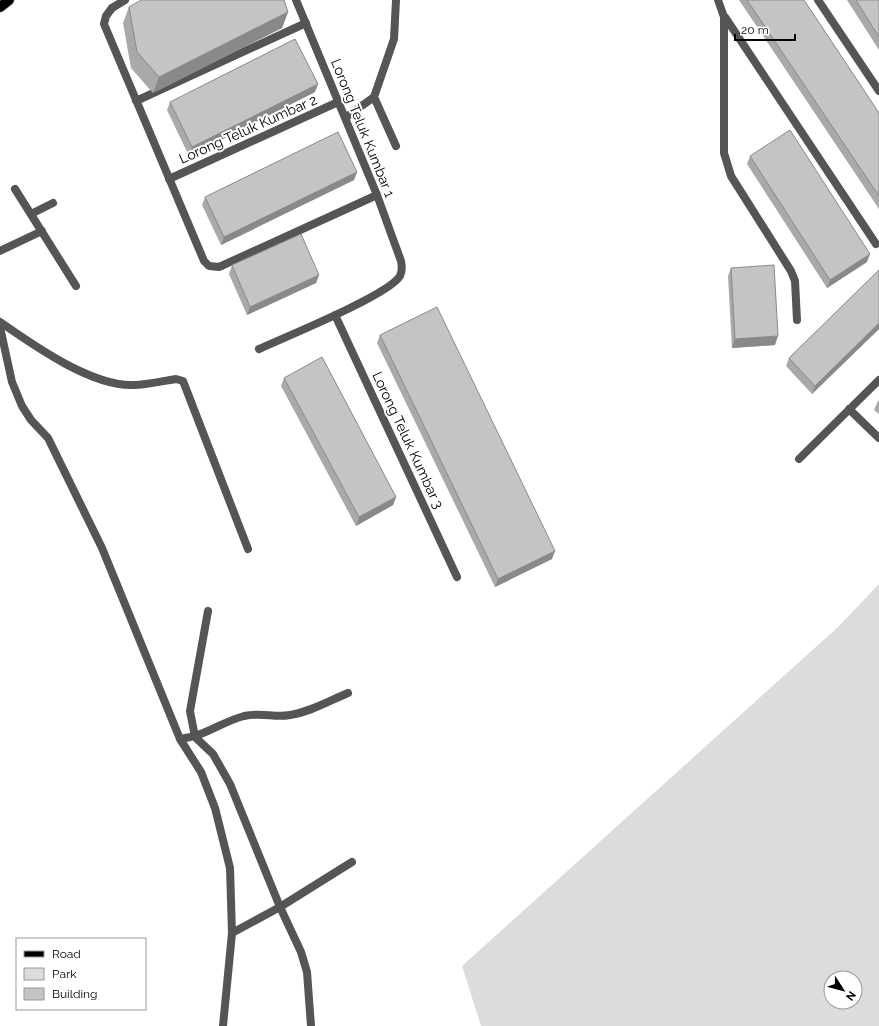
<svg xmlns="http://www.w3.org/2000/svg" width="879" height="1026" viewBox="0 0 879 1026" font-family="Raleway,sans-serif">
<rect width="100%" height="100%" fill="#fff"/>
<!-- green -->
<path fill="#dcdcdc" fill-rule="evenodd" d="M879,584V1026H481L462,966L838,627ZM831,978H855V1002H831Z"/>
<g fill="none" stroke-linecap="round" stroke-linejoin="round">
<!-- primary casing -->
<g stroke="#dbdbdb" stroke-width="12">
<path id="primary" d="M0,7L9,0"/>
</g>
<!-- lane -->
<path stroke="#555" stroke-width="8" d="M112,8L106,16L104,24L204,261L209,266L219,267L377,195
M136,101L306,23"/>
<!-- street -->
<path stroke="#555" stroke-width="8" d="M718,0L724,17V153L731,176L791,271L795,281L797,320
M818,0L879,91
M112,8L125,0
M725,17L876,244
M374,97L396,146
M345,118L374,97L394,39L396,0
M169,179L338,102
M15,189L76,286
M31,214L53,203
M0,251L42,231
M335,315L457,577
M0,322C33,345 92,387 134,385C148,385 162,381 176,379L183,381L248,549
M0,327L12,382L22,406L31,420L48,438L102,548L180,739L201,772L215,808L230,868L232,933L223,1026
M259,349C283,338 389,295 400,276C402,272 402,266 401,261L377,195L296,0
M849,409L879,438
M799,459L879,380
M208,611L190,711L195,737L213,754L230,784L280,907L301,952L307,972L311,1026
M180,739C206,736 221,722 244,716C262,712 275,718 290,715C310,712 329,701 348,693
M232,933L280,907L352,862"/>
<!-- primary -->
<use href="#primary" stroke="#000" stroke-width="10"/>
</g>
<!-- wall -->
<path fill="#a9a9a9" d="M739,0H804L879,113V209Z
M847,0H879V50Z
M129,7L288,12L282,28L153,93L131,68L123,23Z
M315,92L189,156L167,110L170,102Z
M750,156L867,262L827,288L747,164Z
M357,172L354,180L221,245L202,205L205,197Z
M232,265L319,275L316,283L247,315L229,274Z
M731,268L775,345L732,348L728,276Z
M879,270V329L812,394L786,366L789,358Z
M380,335L552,559L495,587L377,343Z
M284,378L396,497L393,505L356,526L281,386Z
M879,400V414L874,410L878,401Z"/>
<!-- shaded-wall -->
<path fill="#898989" d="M288,12L282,28L153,93L159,77Z
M318,84L315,92L189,156L192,147Z
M357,172L354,180L221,245L224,237Z
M870,254L867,262L827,288L830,280Z
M319,275L316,283L247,315L250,307Z
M879,323V329L812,394L815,386Z
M778,336L775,345L732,348L735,339Z
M396,497L393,505L356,526L359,517Z
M555,551L552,559L495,587L498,579Z"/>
<!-- building -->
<path fill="#c4c4c4" stroke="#898989" d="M141,0H284L288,12L159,77L137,52L129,7Z
M747,0H804L879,113V196Z
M856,0H879V37Z
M295,39L318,84L192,147L170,102Z
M790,130L870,254L830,280L750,156Z
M338,132L357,172L224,237L205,197Z
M301,234L319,275L250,307L232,265Z
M774,265L778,336L735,339L731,268Z
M879,270V323L815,386L789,358Z
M437,307L555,551L498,579L380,335Z
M322,357L396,497L359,517L284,378Z"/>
<g text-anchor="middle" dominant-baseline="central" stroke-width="4" stroke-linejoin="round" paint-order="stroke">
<!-- street labels -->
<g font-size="14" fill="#000" stroke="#fff">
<text transform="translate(363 128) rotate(68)">Lorong Teluk Kumbar 1</text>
<text transform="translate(248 129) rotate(-24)">Lorong Teluk Kumbar 2</text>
<text transform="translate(408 440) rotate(65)">Lorong Teluk Kumbar 3</text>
</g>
</g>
<!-- legend -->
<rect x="16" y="938" width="130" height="72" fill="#ffffff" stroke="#999999"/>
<rect x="24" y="951" width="20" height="6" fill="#000000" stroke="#999999"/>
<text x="52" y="958" font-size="12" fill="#000000">Road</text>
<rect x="24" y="968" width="20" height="12" fill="#dcdcdc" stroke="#999999"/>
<text x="52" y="978" font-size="12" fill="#000000">Park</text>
<rect x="24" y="988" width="20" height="12" fill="#c4c4c4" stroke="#999999"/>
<text x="52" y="998" font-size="12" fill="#000000">Building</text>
<!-- north arrow -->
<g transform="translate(843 990) rotate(126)"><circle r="19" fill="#ffffff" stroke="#999999"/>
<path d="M0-3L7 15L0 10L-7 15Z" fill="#000000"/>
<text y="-6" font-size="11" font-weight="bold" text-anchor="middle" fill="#000000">N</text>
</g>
<!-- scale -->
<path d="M735 34v6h60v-6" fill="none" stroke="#000000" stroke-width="2"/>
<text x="741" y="34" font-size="12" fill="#000000" stroke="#ffffff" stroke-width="3" paint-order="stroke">20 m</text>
</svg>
